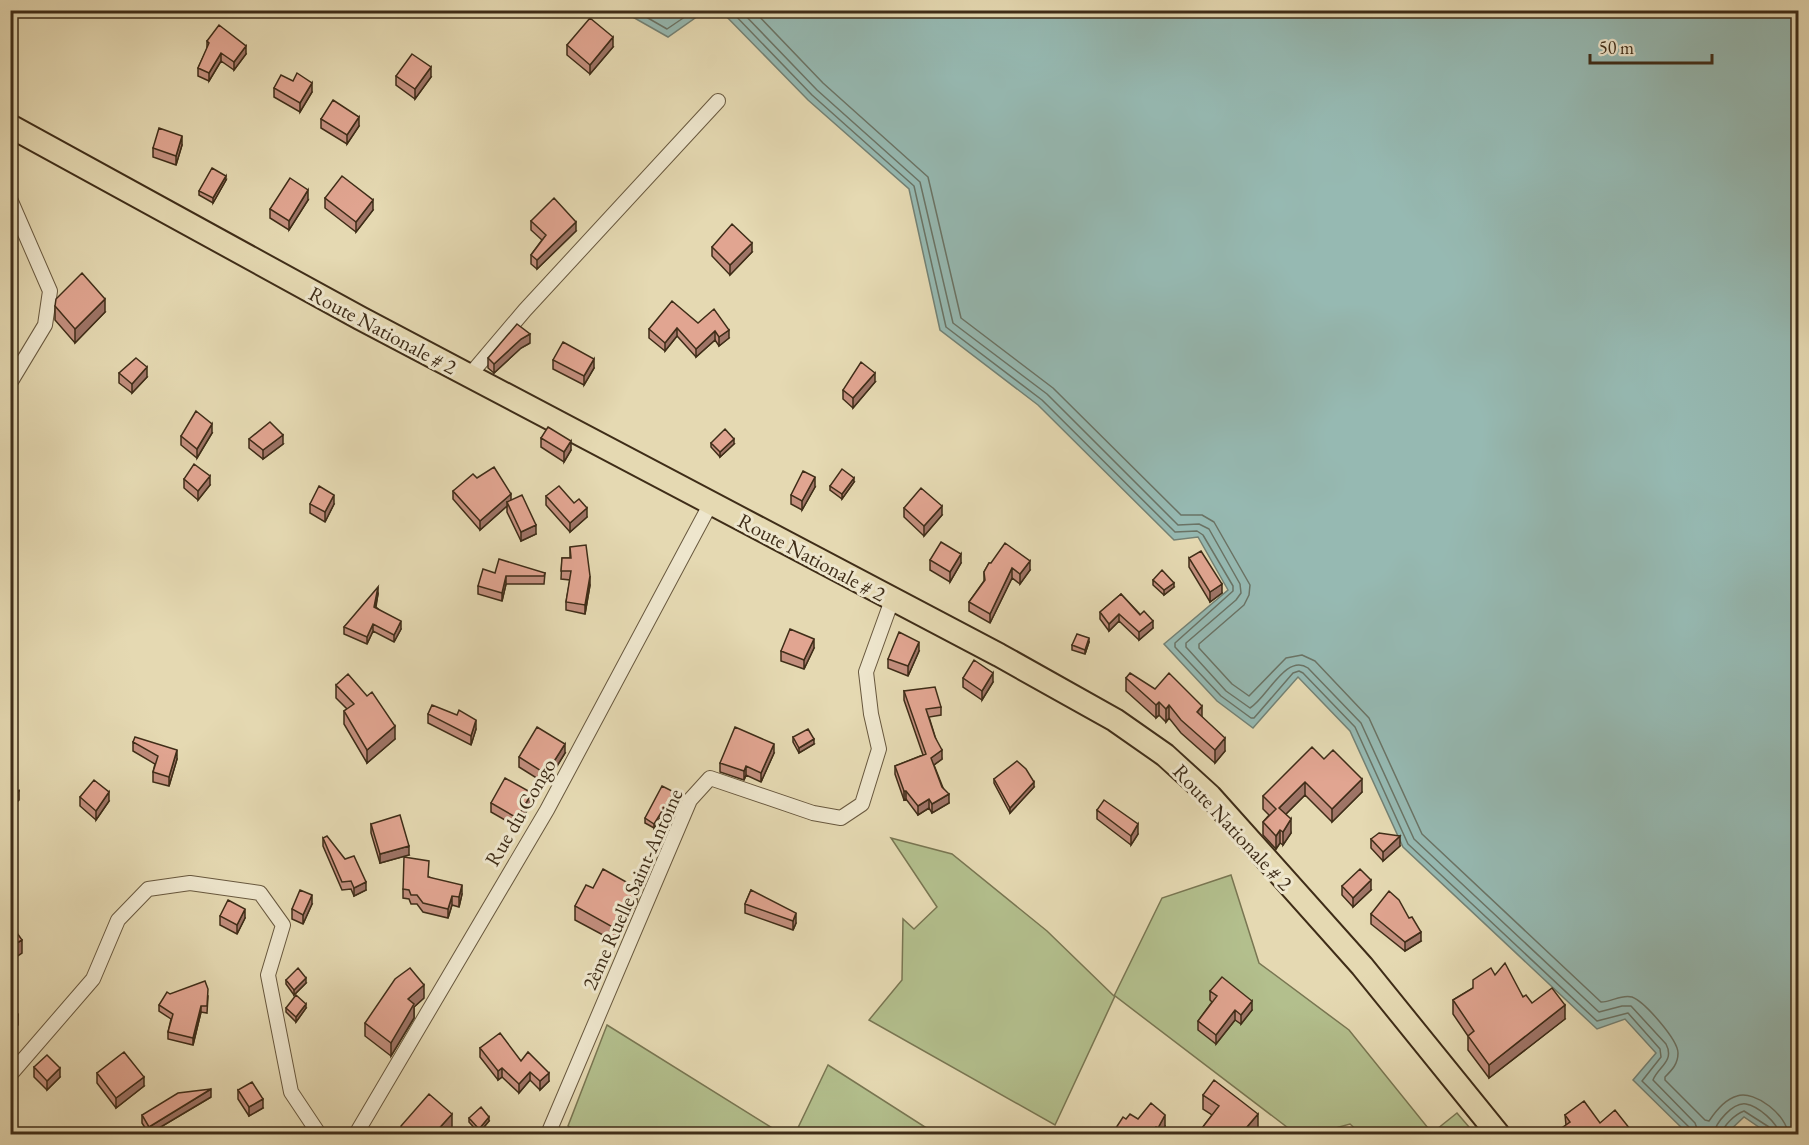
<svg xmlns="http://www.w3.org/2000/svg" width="1809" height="1145" viewBox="0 0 1809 1145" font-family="'EB Garamond',serif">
<rect width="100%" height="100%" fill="#e5d9b2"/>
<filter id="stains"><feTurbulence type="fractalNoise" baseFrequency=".00333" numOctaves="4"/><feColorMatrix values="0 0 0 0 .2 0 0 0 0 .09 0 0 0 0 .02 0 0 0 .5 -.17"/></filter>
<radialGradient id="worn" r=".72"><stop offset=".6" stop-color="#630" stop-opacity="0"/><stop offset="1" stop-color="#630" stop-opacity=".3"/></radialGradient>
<!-- green -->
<path fill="#b3bf8d" stroke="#797652" stroke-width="1.5" d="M891,838L952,854L1047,931L1114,996L1162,898L1231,875L1259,963L1349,1030L1432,1133L1457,1113L1475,1134H1361L1350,1124L1313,1134H1296L1115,996L1055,1125L869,1020L902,980L903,919L914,929L937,907Z
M607,1025L782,1134H581L568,1126Z
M828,1065L936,1134H795Z"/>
<!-- water -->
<path fill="#96b9b2" stroke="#738174" stroke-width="1.5" d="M622,11H705L668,37Z
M721,11H1798V1134H1769L1744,1117L1726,1134H1688L1633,1080L1656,1053L1625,1019L1597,1029L1403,847L1350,731L1298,677L1253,728L1217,701L1164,644L1228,590L1198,537L1174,540L1038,405L940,330L909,189L808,100Z"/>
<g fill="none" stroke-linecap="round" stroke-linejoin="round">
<!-- shore -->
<path stroke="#6a7365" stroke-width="1.5" d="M634,10L667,29L695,10
M730,10L812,95L914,186L946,327L1042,400L1175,532L1197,531L1203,535L1233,586V591L1175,643V647L1221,696L1251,718H1254L1293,673L1299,671L1303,673L1355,727L1408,844L1597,1021L1628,1013L1660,1049L1661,1057L1642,1081L1690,1128L1691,1134
M740,10L817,90L920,182L953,323L1047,394L1178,525L1199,524L1209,529L1240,584L1241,593L1236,600L1186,643V647L1226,691L1250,708C1267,698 1286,653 1308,668L1361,723L1414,839L1599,1012L1622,1006H1631L1666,1044C1675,1061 1658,1067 1653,1080L1695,1123L1699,1134
M753,10L823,83L928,177L961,318L1053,388L1181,515H1202L1214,522L1250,585L1249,595L1244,605L1199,644V648L1232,684L1249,696L1286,658L1302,655L1315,661L1369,718L1422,834L1601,1002C1612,1002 1621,994 1632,997C1645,1002 1678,1040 1678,1053C1678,1064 1672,1070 1665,1077V1080L1705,1120L1709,1121C1715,1112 1726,1099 1737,1096C1756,1090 1787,1116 1788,1134
M1714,1134C1715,1123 1733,1102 1746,1104C1758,1106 1778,1123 1779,1134
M1722,1134C1723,1125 1736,1114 1744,1111L1769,1127L1772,1134"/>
<!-- street casing -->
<g stroke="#68583e" stroke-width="16">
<path id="street" d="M10,199L50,291L45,325L10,383
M469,376L525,310L718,101
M10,1075L93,979L118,920L148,889L190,883L260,893L283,925L268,975L291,1092L319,1134
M356,1134L547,810L711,503
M548,1134L690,800L710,778L813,813L841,818L862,804L879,749L871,714L866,672L892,600"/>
</g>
<!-- primary casing -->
<g stroke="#3f2d18" stroke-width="26">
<path id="primary" d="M10,126L360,318L999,655L1115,720L1165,755L1210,796L1362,966L1498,1134"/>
</g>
<!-- street -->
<use href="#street" stroke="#eee6cd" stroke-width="14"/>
<!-- primary -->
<use href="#primary" stroke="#e5d9b2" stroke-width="22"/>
</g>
<!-- wall -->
<path fill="#c28e7d" stroke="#3f2d18" stroke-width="1.5" d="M207,41L246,54L234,70L221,61L209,81L198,76V68L207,49Z
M567,45L613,47L590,74L567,55Z
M396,76L431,77L415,99L396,85Z
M293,81L312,92L300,112L274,97V88Z
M321,119L359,126L347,144L321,128Z
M182,145L176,165L153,157V148Z
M226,180L213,203L199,195V191Z
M325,198L373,210L356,232L325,208Z
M308,200L289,230L270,218V209Z
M531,221L576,231L537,269L531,264V255L542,240L531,230Z
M712,247L752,252L730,275L712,256Z
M55,306L105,312L75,343L55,320Z
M698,323L729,338L719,346L715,340L696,357L677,336L665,351L649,338V329Z
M530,343L521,348L494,373L488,368V358Z
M553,360L594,368L584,385L553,369Z
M119,373L147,377L132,393L119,383Z
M875,382L853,408L843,399V390Z
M212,433L197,458L181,445V436Z
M541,438L571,450L564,462L541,447Z
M249,439L283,444L263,459L249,448Z
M711,443L734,444L720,457L711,447Z
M477,478L511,500L536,534L521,541L507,512V506L480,530L453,499V491Z
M184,479L210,485L198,500L184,488Z
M854,482L842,499L830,490V486Z
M815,487L802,510L791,504V495Z
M546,496L574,503L587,517L570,532L546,505Z
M310,504H334L325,522L310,513Z
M904,508L942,515L924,536L904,517Z
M570,547L590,585L585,614L566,610V602L570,580L561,579L562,558H570Z
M1189,558L1222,593L1210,602L1189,567Z
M930,560L961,563L950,582L930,570Z
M989,563L1030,570L1020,584L1012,578L990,623L969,611V602L984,581V572Z
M495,573H545L544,584H506L502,601L478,594V586Z
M1153,580L1174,587L1164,595L1153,585Z
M378,594L376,607L401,629L394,642L373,631L367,644L344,634V627Z
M1121,594L1153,628L1139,640L1119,621L1109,631L1100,619V612Z
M1089,642L1085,654L1072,650V645Z
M814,648L804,669L781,661V651Z
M919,651L908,676L888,668V659Z
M963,678L993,682L982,700L963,687Z
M1126,678L1202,717L1225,751L1215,763L1181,733L1169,718L1166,722L1159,715L1156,718L1126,691Z
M336,685L395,739L367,763L344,724V711L347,709L336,698Z
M904,691L941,707V715L929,717L942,759L934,765L949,803L932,813L929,808L918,815L906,799L904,800L895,774V766L923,755L904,700Z
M428,714L457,715L476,729L471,745L428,723Z
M793,737L814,744L799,753L793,742Z
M133,742L177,759L169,786L153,782V772L155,764L133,751Z
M565,753L546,784L519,767V757Z
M774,753L761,782L746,775L744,780L720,772V763Z
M1324,759L1362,792L1332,822L1305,795L1286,814L1291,833L1283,845L1280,843L1276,849L1263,835V822L1269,815L1263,809V796Z
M994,779L1034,787L1010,813L994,783Z
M674,796L654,828L645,823V818Z
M80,797L109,801L96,820L80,806Z
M532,802L517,827L491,812V803Z
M1097,810L1138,834L1131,845L1097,819Z
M371,824L409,855L380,863L371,833Z
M323,838L366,890L354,896L351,889L342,890L323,846Z
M1371,839L1400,846L1383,861L1371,848Z
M429,877L462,894L459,907L452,905L448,918L423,912L417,904H411L409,899L403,898V889Z
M1342,886L1371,890L1353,907L1342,895Z
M593,888L637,902L616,942L575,920V906Z
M751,890L796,923L793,930L745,913V904Z
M312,904L303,924L292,919V909Z
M1371,914L1421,941L1405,951L1371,924Z
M220,916L245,918L237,934L220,925Z
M1495,975L1532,1003L1565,1019L1489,1078L1468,1050V1036L1453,1014V1000Z
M286,980L306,983L294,995L286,984Z
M1210,991L1252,1010L1241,1024L1235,1020L1216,1044L1198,1030V1021L1212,1002L1210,1000Z
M170,994L208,996L207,1013L201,1012L193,1045L168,1039V1032L171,1019L159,1011V1005Z
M424,998L414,1007V1018L391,1056L365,1036V1023Z
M286,1008H306L296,1022L286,1012Z
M480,1048L521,1061L549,1081L540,1090L530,1080L519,1093L502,1077L498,1080L480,1057Z
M34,1067L60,1077L47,1090L34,1077Z
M97,1073L144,1086L116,1108L97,1083Z
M238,1090L263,1108L249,1116L238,1099Z
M1203,1095L1258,1128L1253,1134H1199V1132L1212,1115L1203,1109Z
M211,1097L149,1134L142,1123V1115Z
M1565,1115L1600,1123L1566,1125Z
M469,1118L489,1121L479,1133L469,1122Z
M1126,1119H1138L1165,1126L1161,1134H1112Z"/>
<!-- shaded-wall -->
<path fill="#9e7466" stroke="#3f2d18" stroke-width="1.5" d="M613,37V47L590,74V65Z
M246,46V54L234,70V62Z
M221,53V61L209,81V73Z
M431,67V77L415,99V89Z
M312,83V92L300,112V103Z
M359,117V126L347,144V135Z
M182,136V145L176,165V156Z
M226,176V180L213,203V198Z
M308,190V200L289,230V221Z
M373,200V210L356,232V222Z
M576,222V231L537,269V260Z
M752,243V252L730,275V265Z
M105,299V312L75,343V329Z
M677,328V336L665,351V343Z
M729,330V338L719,346V337Z
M715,331V340L696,357V349Z
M530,334V343L521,348L494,373V364L521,339Z
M594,359V368L584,385V376Z
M147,367V377L132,393V384Z
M875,373V382L853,408V398Z
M212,424V433L197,458V449Z
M283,435V444L263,459V450Z
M734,439V444L720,457V452Z
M571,441V450L564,462V452Z
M210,476V485L198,500V491Z
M815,477V487L802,510V501Z
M854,478V482L842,499V494Z
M511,494V503L507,502V506L480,530V521Z
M334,495V504L325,522V512Z
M942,506V515L924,536V526Z
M587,508V517L570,532V523Z
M536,525V534L521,541V532Z
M961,554V563L950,582V572Z
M1030,561V570L1020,584V574Z
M1012,568V578L990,623V614Z
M506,576V584L502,601V593Z
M590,576V585L585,614V605Z
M1174,583V587L1164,595V590Z
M1222,584V593L1210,602V592Z
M378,587V594L374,614V607Z
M1119,614V621L1109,631V624Z
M401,621V629L394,642V635Z
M1153,621V628L1139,640V632Z
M373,624V631L367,644V637Z
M1089,638V642L1085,654V650Z
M814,639V648L804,669V660Z
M919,642V651L908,676V666Z
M993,673V682L982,700V691Z
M1159,702V715L1156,718V705Z
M1169,705V718L1166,722V709Z
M1202,706V719L1197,712Z
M476,720V729L471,745V736Z
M395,726V739L367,763V750Z
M1225,738V751L1215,763V750Z
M814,739V744L799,753V748Z
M565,744V753L546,784V774Z
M774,744V753L761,782V773Z
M177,750V759L169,786V777Z
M942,750V759L931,767V758Z
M746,766V775L744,780V771Z
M1362,779V792L1332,822V809Z
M1034,782V787L1010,813V808Z
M1305,782V795L1279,821V808Z
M19,791V800L10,810V801Z
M904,791H906V799L904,800Z
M109,792V801L96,820V811Z
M674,792V796L654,828V824Z
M532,793V802L517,827V818Z
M949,794V803L932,813V804Z
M929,799V808L918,815V806Z
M1291,819V833L1283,845V832Z
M1138,824V834L1131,845V836Z
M1280,830V843L1276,849V836Z
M1400,836V846L1383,861V852Z
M409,846V855L380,863V854Z
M1371,880V890L1353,907V898Z
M366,882V890L354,896V888Z
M462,885V894L459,907V897Z
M637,888V902L616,942V929Z
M312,895V904L303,924V915Z
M452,896V905L448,918V909Z
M13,900V910L10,911V901Z
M245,909V918L237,934V925Z
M796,913V923L793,930V921Z
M1421,932V941L1405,951V942Z
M22,940V953L10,961V947Z
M306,978V983L294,995V990Z
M424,985V998L414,1007V1018L391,1056V1043L408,999Z
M1252,1001V1010L1241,1024V1015Z
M306,1004V1008L296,1022V1017Z
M1565,1005V1019L1489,1078V1065Z
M201,1006V1012L193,1045V1038Z
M1235,1010V1020L1216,1044V1035Z
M18,1015V1025L10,1034V1025Z
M60,1068V1077L47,1090V1081Z
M502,1068V1077L498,1080V1071Z
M530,1072V1080L519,1093V1084Z
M549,1073V1081L540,1090V1081Z
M144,1077V1086L116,1108V1098Z
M211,1089V1097L149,1134V1127Z
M263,1099V1108L249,1116V1107Z
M452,1114V1127L446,1134H434Z
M1258,1114V1128L1253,1134H1241Z
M1165,1115V1126L1161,1134H1158V1128Z
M489,1117V1121L479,1133V1129Z
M1156,1127V1134H1150Z"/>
<!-- building -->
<path fill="#e1a591" stroke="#3f2d18" stroke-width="1.5" d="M590,18L613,37L590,65L567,45Z
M219,25L246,46L234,62L221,53L209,73L198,68L209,43L207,41Z
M412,54L431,67L415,89L396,76Z
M297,73L312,83L300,103L274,88L281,75L293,81Z
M333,100L359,117L347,135L321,119Z
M159,128L182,136L176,156L153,148Z
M212,168L226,176L213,198L199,191Z
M342,176L373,200L356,222L325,198Z
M290,178L308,190L289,221L270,209Z
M554,198L576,222L537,260L531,255L546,235L531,221Z
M732,224L752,243L730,265L712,247Z
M82,273L105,299L75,329L55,306L56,299Z
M672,301L698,323L714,309L729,330L719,337L715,331L696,349L677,328L665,343L649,329Z
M517,324L530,334L521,339L494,364L488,358Z
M563,342L594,359L584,376L553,360Z
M136,358L147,367L132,384L119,373Z
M861,362L875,373L853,398L843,390Z
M196,411L212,424L197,449L181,436Z
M270,422L283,435L263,450L249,439Z
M548,427L571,441L564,452L541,438Z
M725,429L734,439L720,452L711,443Z
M194,464L210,476L198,491L184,479Z
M494,467L511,494L480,521L453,491L473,474L477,478Z
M842,469L854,478L842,494L830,486Z
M803,471L815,477L802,501L791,495Z
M319,486L334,495L325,512L310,504Z
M559,486L574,503L579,499L587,508L570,523L546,496Z
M921,488L942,506L924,526L904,508Z
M522,495L536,525L521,532L507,502Z
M941,542L961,554L950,572L930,560Z
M1005,543L1030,561L1020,574L1012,568L990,614L969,602L985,580L984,572L989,563H991Z
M586,545L590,576L585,605L566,602L571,571H561L562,558H571L570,547Z
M1201,551L1222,584L1210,592L1189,558Z
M499,559L545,573L544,576H506L502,593L478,586L483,569L495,573Z
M1162,570L1174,583L1164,590L1153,580Z
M378,587L374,607L401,621L394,635L373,624L367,637L344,627Z
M1121,594L1140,615L1144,611L1153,621L1139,632L1119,614L1109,624L1100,612Z
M790,629L814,639L804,660L781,651Z
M899,632L919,642L908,666L888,659Z
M1077,634L1089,638L1085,650L1072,645Z
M974,660L993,673L982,691L963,678Z
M1130,673L1155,689L1169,673L1202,706L1197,712L1225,738L1215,750L1181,720L1169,705L1166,709L1159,702L1156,705L1126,678Z
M348,674L367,696L372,692L395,726L367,750L344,711L354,704L336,685Z
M935,687L941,707L926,709L935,737L942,750L931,758L942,787L949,794L932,804L929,799L918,806L906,791H904L895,766L926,754L904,691Z
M432,705L457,715L459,710L476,720L471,736L428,714Z
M537,727L565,744L546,774L519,757Z
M735,727L774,744L761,773L746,766L744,771L720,763Z
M808,729L814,739L799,748L793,737Z
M135,737L177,750L169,777L153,772L158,756L133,742Z
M1312,747L1324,759L1333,750L1362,779L1332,809L1305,782L1279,808L1291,819L1283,832L1280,830L1276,836L1263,822L1276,809L1263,796Z
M1017,761L1026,769L1034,782L1010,808L994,779Z
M505,778L532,793L517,818L491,803Z
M94,780L109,792L96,811L80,797Z
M10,785L19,791L10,801Z
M662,786L674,792L654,824L645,818Z
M1104,800L1138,824L1131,836L1097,810Z
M400,815L409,846L380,854L371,824Z
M1379,833L1400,836L1383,852L1371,839Z
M327,836L345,859L354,856L366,882L354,888L351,881L342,882L323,838Z
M404,857L429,861L428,877L462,885L459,897L452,896L448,909L423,903L417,895H411L409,890L403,889Z
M603,869L637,888L616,929L575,906L586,885L593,888Z
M1360,869L1371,880L1353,898L1342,886Z
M300,890L312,895L303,915L292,909Z
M751,890L796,913L793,921L745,904Z
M1389,891L1399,900L1409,918L1412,917L1421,932L1405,942L1371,914Z
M228,900L245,909L237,925L220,916Z
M10,923L22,940L10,947Z
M1505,963L1523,997L1526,995L1532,1003L1552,988L1565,1005L1489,1065L1468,1036L1474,1031L1453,1000L1473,988V980L1491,968L1495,975Z
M298,968L306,978L294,990L286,980Z
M410,968L424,985L408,999L414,1004L391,1043L365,1023L395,979Z
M1222,977L1252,1001L1241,1015L1235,1010L1216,1035L1198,1021L1217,996L1210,991Z
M205,981L208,989L207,1006H201L193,1038L168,1032L173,1014L159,1005L167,992L170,994Z
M296,995L306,1004L296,1017L286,1008Z
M10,1010L18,1015L10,1025Z
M500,1033L521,1061L528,1052L549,1073L540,1081L530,1072L519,1084L502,1068L498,1071L480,1048Z
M124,1052L144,1077L116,1098L97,1073Z
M47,1055L60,1068L47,1081L34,1067Z
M1214,1080L1258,1114L1241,1134H1202L1199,1132L1219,1106L1203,1095Z
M252,1082L263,1099L249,1107L238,1090Z
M211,1089L149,1127L142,1115L178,1093Z
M429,1094L452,1114L434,1134H401V1126Z
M1584,1101L1600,1123L1615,1110L1634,1134H1553L1570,1122L1565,1115Z
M1151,1103L1165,1115L1158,1128L1156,1127L1150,1134H1112L1123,1117L1126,1119L1130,1114L1138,1119Z
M481,1107L489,1117L479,1129L469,1118Z"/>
<g text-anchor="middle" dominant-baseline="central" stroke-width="6" stroke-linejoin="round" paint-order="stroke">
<!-- street labels -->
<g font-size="21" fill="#3f2d18" stroke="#eee6cd">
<text transform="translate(383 330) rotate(28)">Route Nationale # 2</text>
<text transform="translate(812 557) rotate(28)">Route Nationale # 2</text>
<text transform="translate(520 812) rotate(-60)">Rue du Congo</text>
<text transform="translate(1233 827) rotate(47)">Route Nationale # 2</text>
<text transform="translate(632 889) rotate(-66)">2ème Ruelle Saint-Antoine</text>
</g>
</g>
<!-- margin -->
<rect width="1809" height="1145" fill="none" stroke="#e5d9b2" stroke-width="36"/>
<rect x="12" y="12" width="1785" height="1121" fill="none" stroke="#3f2d18" stroke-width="3"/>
<rect x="18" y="18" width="1773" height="1109" fill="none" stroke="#3f2d18" stroke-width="1.5"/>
<!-- scale -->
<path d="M1590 54v9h122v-9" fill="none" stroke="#3f2d18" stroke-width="3"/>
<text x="1599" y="54" font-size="18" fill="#3f2d18" stroke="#eee6cd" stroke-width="4.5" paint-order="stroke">50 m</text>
<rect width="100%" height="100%" filter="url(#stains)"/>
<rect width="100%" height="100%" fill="url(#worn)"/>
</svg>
